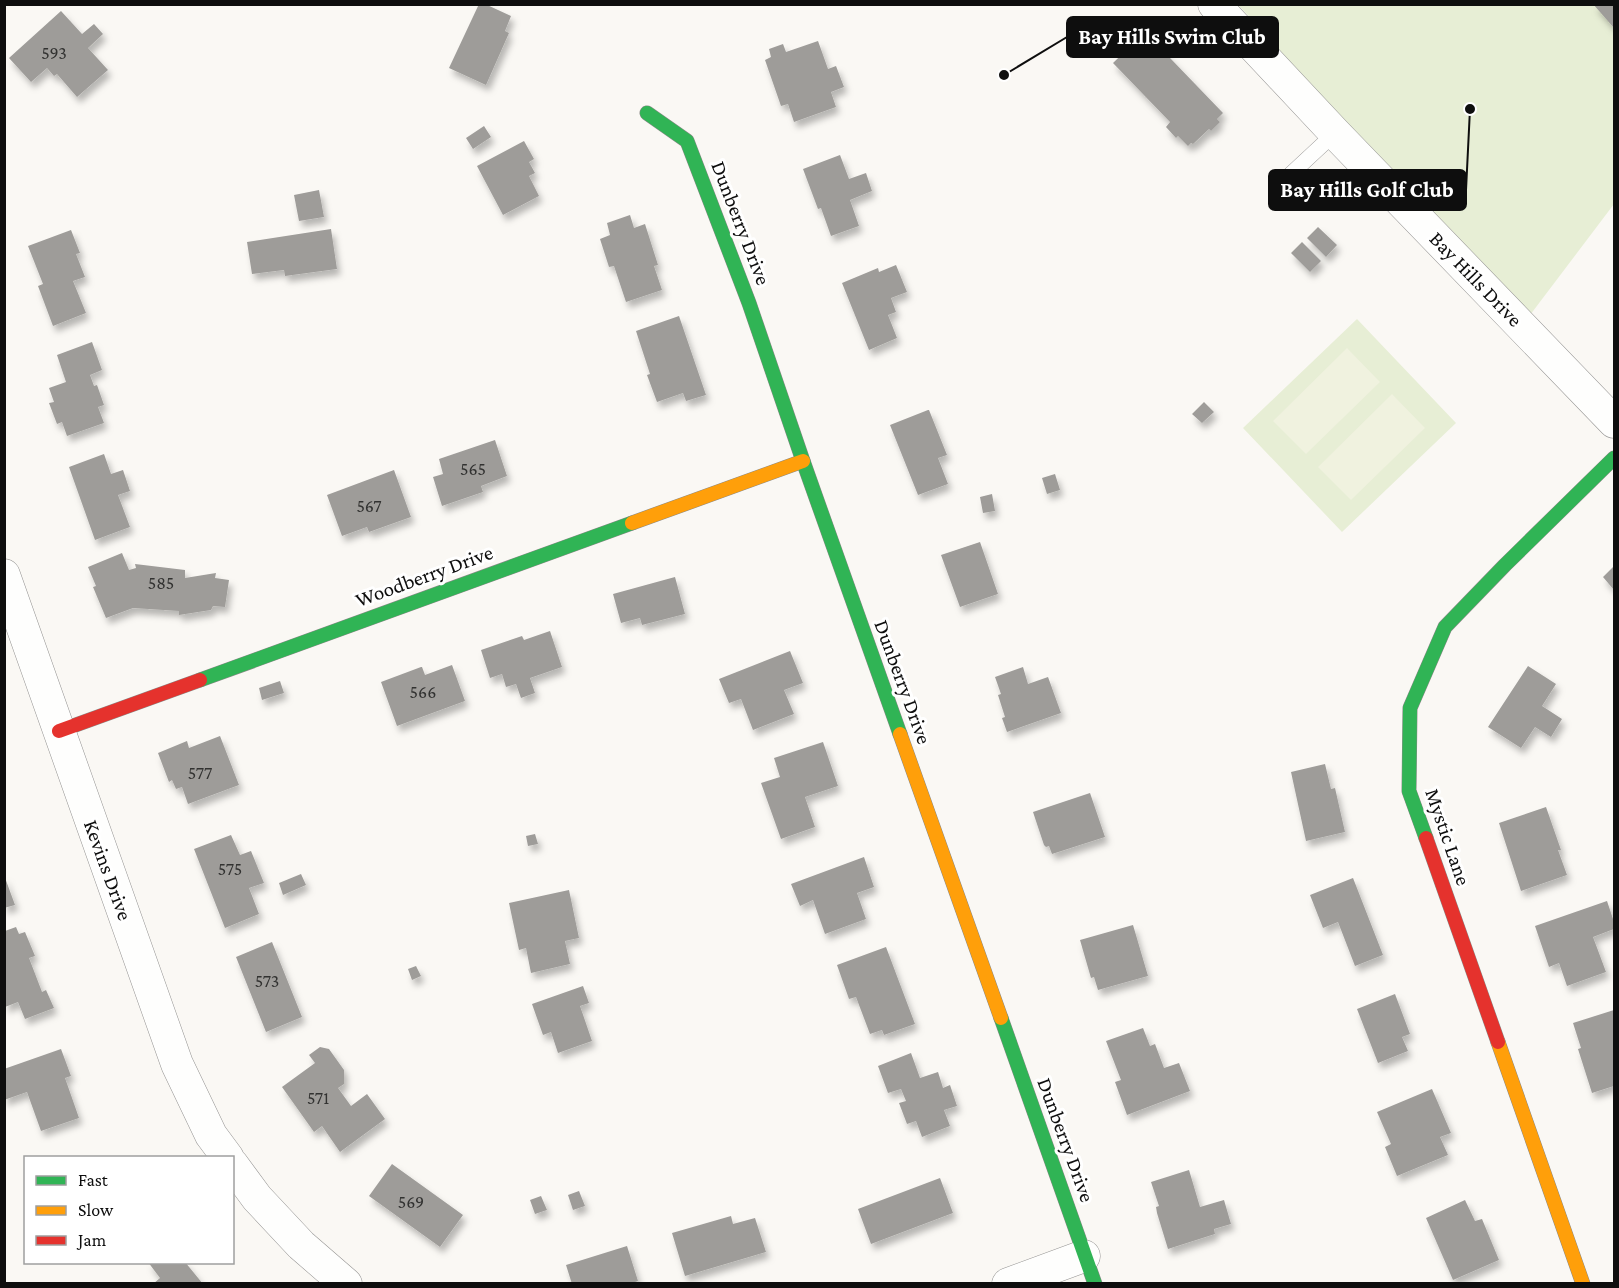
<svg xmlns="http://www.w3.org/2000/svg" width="1619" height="1288" viewBox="0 0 1619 1288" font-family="'Crimson Pro',serif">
<defs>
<filter id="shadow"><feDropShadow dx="3.5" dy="6" stdDeviation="3" flood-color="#0004"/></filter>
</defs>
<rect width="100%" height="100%" fill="#faf8f4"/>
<!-- green -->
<path fill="#e7eed5" d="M1238,5H1614V204L1515,335L1383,183L1267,35Z
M1357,319L1456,423L1342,532L1243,428Z"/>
<!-- pitch -->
<path fill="#f0f2df" d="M1347,348L1380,382L1306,454L1273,421Z
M1392,394L1425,428L1351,500L1318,467Z"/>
<!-- building -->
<path fill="#9e9c99" filter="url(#shadow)" d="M479,4H485L511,16L505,31L509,33L486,85L449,68Z
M1593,4H1614V28Z
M61,11L82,34L94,24L103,34L88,48L108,70L77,97L57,74L54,76L47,68L31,82L9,58Z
M1145,32L1223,113L1217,119L1220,122L1211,131L1209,129L1193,144L1191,143L1188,146L1178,136L1176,138L1166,127L1170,122L1113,63Z
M818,41L828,69L836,66L844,87L831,92L836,107L794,122L788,104L781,106L765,60L771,57L769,49L783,44L786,52Z
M484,126L491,137L473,149L466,138Z
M524,141L534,159L529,162L535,173L529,176L539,196L503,215L477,166Z
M840,155L849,179L866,173L872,191L850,200L859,226L831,236L821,208L818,209L803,169Z
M319,190L324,217L299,221L294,195Z
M630,215L634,228L645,224L658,265L654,266L662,290L626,302L614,266L609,267L600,239L610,235L607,223Z
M1318,227L1337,245L1326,257L1307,238Z
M331,229L337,269L285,276L284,270L252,274L247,242Z
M71,230L80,253L76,254L85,277L73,281L86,313L53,326L38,286L43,284L28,246Z
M1302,242L1321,261L1310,272L1291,253Z
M896,265L907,292L891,298L896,312L888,315L897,338L869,350L842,283L878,268L879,272Z
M679,316L706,395L686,401L683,393L657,402L647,375L650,374L636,331Z
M92,342L102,370L90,375L94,386L97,385L104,405L98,407L104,423L67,436L62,422L57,424L49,403L54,402L49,388L66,382L57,355Z
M1204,402L1214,412L1202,423L1192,414Z
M928,410H929L947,455L938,458L948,484L918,495L890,425Z
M495,440L507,476L481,486L483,492L442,506L433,477L443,474L439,459Z
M104,454L111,474L123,470L130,491L118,495L130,527L95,540L69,467Z
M394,470L411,517L369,532L367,527L342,536L327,495Z
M1055,474L1060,490L1047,494L1042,478Z
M992,494L995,511L983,513L980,497Z
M980,542L998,594L960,607L941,555Z
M122,553L129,570L136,568L135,564L185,570V578L216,573L215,578L229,580L225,607L213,606L211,610L179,615V611L133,608L106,618L93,587L96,586L88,567Z
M1614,566V590L1603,577Z
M675,577L685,614L642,625L640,618L621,623L613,594Z
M550,631L562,667L530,678L535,693L521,698L516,684L506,687L502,674L490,678L481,650L522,636L524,640Z
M790,651L803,683L784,690L794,714L753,730L741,699L729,703L719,679Z
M452,665L465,701L397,726L381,682L421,667H422L425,675Z
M1528,666L1556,684L1542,706L1562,719L1551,737L1535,727L1521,748L1488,727Z
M1023,667L1028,684L1048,677L1061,713L1007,732L1002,718L1005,717L998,695L1001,694L995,677Z
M280,681L284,693L262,700L259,688Z
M220,736L239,785L188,804L182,787L176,789L172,780L169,782L158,753L187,741L189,748Z
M823,742L838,786L805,797L815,827L781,839L761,783L780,777L774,758Z
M1325,764L1331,789L1335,788L1345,832L1306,841L1291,772Z
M1090,793L1105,837L1052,854L1049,846L1046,847L1044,845L1033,812Z
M1546,807L1561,850H1558L1567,875L1521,891L1499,823Z
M535,834L538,844L528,846L526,836Z
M231,835L240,855L251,851L264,883L249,888L259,914L225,928L194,849Z
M864,857L874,887L857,893L866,919L825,934L813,900L800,906L791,884Z
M301,874L306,885L283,895L279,883Z
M4,875L15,905L4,908Z
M1353,878L1383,955L1355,966L1338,922L1323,928L1310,895Z
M569,890L579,938L565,941L570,964L531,973L526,948L519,950L509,903Z
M1607,901L1614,922V929L1593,937L1606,972L1567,986L1559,963L1549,967L1535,926Z
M1133,925L1148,976L1098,990L1094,977L1091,978L1080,940Z
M16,927L19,934L25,932L35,956L29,958L42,992L46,990L54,1008L25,1019L18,1002L5,1007V931Z
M272,942L302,1017L266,1032L236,957Z
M886,947L915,1024L884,1035L882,1030L870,1034L856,997L849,999L837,965Z
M416,966L421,976L412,980L408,969Z
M583,986L589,1003L580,1006L592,1041L558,1053L551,1032L543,1035L532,1004Z
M1395,994L1410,1034L1402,1037L1408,1051L1378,1063L1357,1009Z
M1614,1010V1086L1592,1093L1578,1049L1581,1048L1573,1023Z
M1143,1028L1150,1046L1155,1044L1164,1068L1179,1063L1190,1091L1127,1115L1115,1082L1121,1080L1106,1041Z
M320,1047L329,1049L344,1070V1084L338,1088L351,1106L367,1094L385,1119L340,1152L322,1126L314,1132L282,1087L315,1063L309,1055Z
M61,1049L71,1076L65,1078L79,1118L41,1131L27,1092L4,1100V1069Z
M911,1053L920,1078L938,1072L943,1088L950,1085L957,1106L944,1110L950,1126L922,1137L916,1121L907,1124L899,1103L906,1101L901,1089L888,1093L878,1066Z
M1432,1089L1451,1133L1440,1137L1448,1155L1397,1176L1385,1147L1391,1144L1377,1112Z
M392,1164L463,1215L440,1247L369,1196Z
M1189,1170L1200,1207L1224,1200L1231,1224L1214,1229L1215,1234L1168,1249L1157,1213L1156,1207L1159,1206L1151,1182Z
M940,1178L953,1213L871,1244L858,1209Z
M579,1191L585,1206L573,1210L568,1195Z
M541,1196L547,1210L535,1214L530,1200Z
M1465,1200L1475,1221L1482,1219L1499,1260L1453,1280L1426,1218Z
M731,1216L733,1224L755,1218L766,1252L685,1276L672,1233Z
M627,1246L638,1281L629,1284H572L566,1265Z
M148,1262H185L203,1284H153L160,1278Z"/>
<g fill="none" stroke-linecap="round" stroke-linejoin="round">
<!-- lane casing -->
<g stroke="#949392" stroke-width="16">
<path id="lane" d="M1278,186L1335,133"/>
</g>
<!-- street casing -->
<g stroke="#949392" stroke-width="33">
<path id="street" d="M1214,4L1335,133L1614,422
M4,575L177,1064L211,1135L228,1158
M232,1164L257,1198L301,1245L346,1284
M1008,1284L1084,1256"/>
</g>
<!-- fast casing -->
<g stroke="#8b8a88" stroke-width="15">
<path id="fast" d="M647,113L687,141L749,303L803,461L900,734
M200,680L632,523
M1426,838L1409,791L1410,708L1445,627L1505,565L1614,458
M1001,1018L1095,1284"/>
</g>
<!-- slow casing -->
<g stroke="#8b8a88" stroke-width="15">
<path id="slow" d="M632,523L803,461
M900,734L1001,1018
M1498,1042L1583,1284"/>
</g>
<!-- jam casing -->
<g stroke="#8b8a88" stroke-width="15">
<path id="jam" d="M59,731L200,680
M1426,838L1498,1042"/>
</g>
<!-- lane -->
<use href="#lane" stroke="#fefefd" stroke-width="15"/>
<!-- street -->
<use href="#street" stroke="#fefefd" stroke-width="32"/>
<!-- fast -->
<use href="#fast" stroke="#30b455" stroke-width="14"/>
<!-- slow -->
<use href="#slow" stroke="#ff9f0a" stroke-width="14"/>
<!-- jam -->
<use href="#jam" stroke="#e5322d" stroke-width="14"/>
</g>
<g text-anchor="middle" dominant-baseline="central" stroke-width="6" stroke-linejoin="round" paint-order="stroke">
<!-- number labels -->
<g font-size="18" fill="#323231">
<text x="54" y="53">593</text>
<text x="473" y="469">565</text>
<text x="369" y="506">567</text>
<text x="161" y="583">585</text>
<text x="423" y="692">566</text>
<text x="200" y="773">577</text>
<text x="230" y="869">575</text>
<text x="267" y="981">573</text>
<text x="318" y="1098">571</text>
<text x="411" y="1202">569</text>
</g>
<!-- street labels -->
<g font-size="21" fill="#0e0e0e" stroke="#fff">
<text transform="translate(741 223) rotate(69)">Dunberry Drive</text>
<text transform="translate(1476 279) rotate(46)">Bay Hills Drive</text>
<text transform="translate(424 576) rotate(-20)">Woodberry Drive</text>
<text transform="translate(903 682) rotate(70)">Dunberry Drive</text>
<text transform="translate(1448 837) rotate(71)">Mystic Lane</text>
<text transform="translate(108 870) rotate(70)">Kevins Drive</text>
<text transform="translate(1066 1140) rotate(70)">Dunberry Drive</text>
</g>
</g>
<!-- callouts -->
<path fill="none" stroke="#0e0e0e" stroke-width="2" d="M1004 75L1067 37M1470 109L1466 190"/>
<g fill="#0e0e0e" stroke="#fff" stroke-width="2">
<circle cx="1004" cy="75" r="6"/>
<circle cx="1470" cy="109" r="6"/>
</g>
<g fill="#0e0e0e" stroke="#0e0e0e" stroke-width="2">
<rect x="1067" y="17" width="211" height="40" rx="6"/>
<rect x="1269" y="170" width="197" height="40" rx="6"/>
</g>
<g font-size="22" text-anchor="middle" font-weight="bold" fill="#fff">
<text x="1172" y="44">Bay Hills Swim Club</text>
<text x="1367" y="197">Bay Hills Golf Club</text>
</g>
<!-- border -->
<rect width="1619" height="1288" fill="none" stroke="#0e0e0e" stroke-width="12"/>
<!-- legend -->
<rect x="24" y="1156" width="210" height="108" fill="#ffffff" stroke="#9f9f9f" stroke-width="1.5"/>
<rect x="36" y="1176" width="30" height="9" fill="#30b455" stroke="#9f9f9f" stroke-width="1.5"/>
<text x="78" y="1186" font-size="18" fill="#0e0e0e">Fast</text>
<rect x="36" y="1206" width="30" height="9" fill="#ff9f0a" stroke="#9f9f9f" stroke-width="1.5"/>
<text x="78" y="1216" font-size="18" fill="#0e0e0e">Slow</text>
<rect x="36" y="1236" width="30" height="9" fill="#e5322d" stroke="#9f9f9f" stroke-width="1.5"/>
<text x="78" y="1246" font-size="18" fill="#0e0e0e">Jam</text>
</svg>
